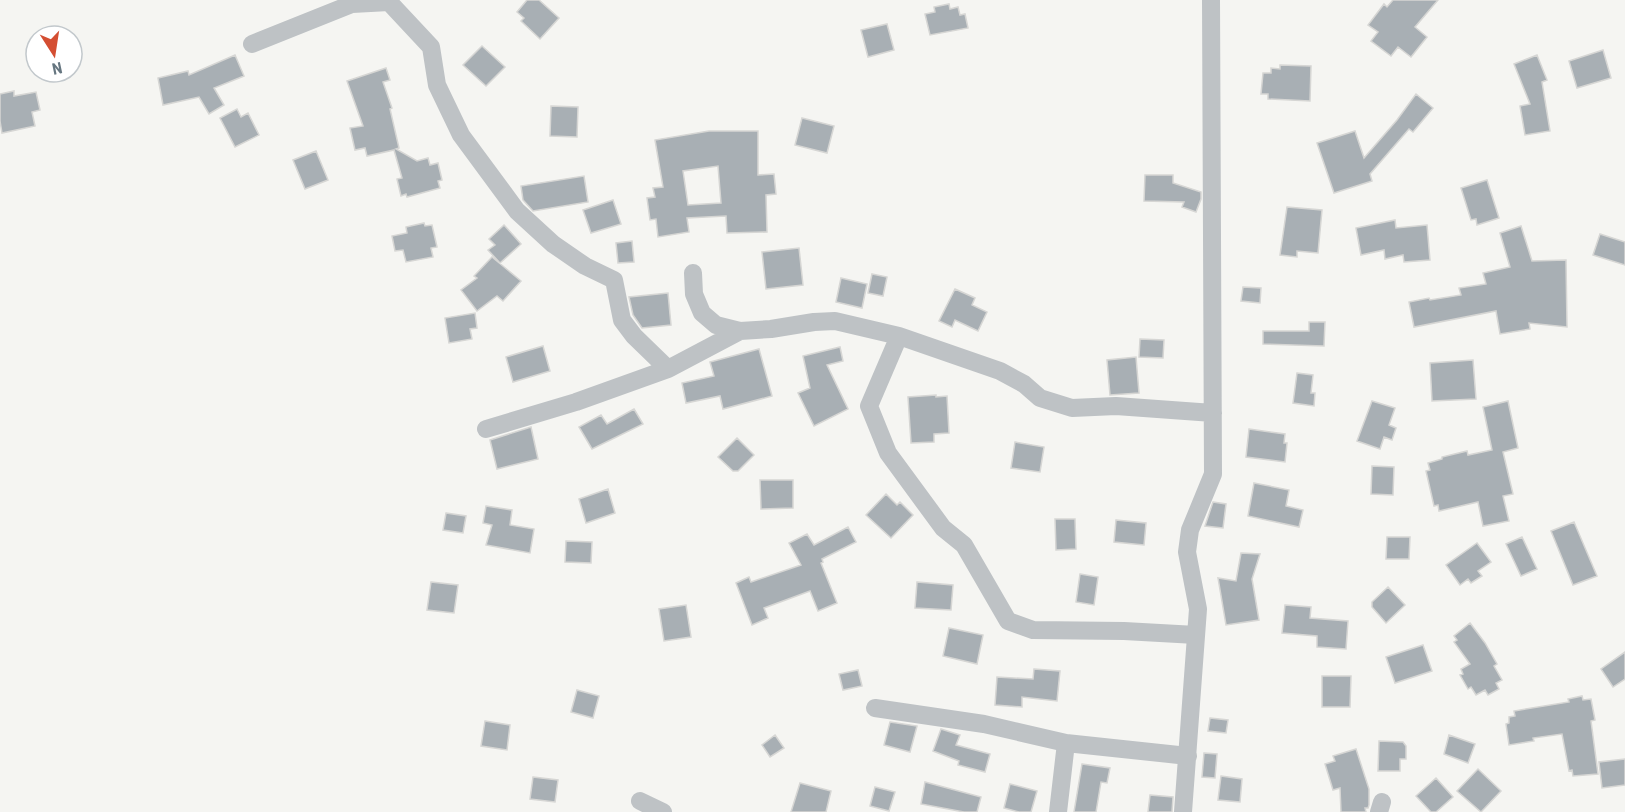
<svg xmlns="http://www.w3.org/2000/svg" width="1625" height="812" viewBox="0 0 1625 812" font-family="'Roboto Condensed',sans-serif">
<rect width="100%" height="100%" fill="#f5f5f2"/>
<!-- building -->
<path fill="#a8afb4" stroke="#d6d6d4" stroke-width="1.5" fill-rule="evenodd" d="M527,0H539L559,18L540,39L521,21L524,18L517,12Z
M1393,0H1438L1415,27L1427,37L1411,57L1398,47L1391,56L1371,41L1378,32L1368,25L1384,4L1387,7Z
M949,4L950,9L958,7L960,15L965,14L968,28L930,35L925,14L935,12L934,7Z
M887,24L894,50L868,57L861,30Z
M482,46L505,67L486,86L463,65Z
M1603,50L1611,78L1577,88L1569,61Z
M235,55L244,76L214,88L224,105L209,114L199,97L163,105L158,78L188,71L189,75Z
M1537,55L1547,80L1542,82L1550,131L1525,135L1520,106L1530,104L1514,64Z
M1280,65L1311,66L1310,101L1268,99V94H1261L1263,73H1271V68L1280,69Z
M386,68L390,80L383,82L392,108L390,109L399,148L396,149L417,161L428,158L430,165L438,163L442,180L438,181L440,188L407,197L406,194L401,196L397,179L402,178L394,150L367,156L365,148L355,150L350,128L363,126L347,81Z
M14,91V96L36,92L40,110L32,112L35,126L2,133L0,121V94Z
M1416,94L1433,108L1413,132L1409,129L1370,174L1372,181L1334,193L1317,143L1355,131L1364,158L1397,120Z
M551,106L578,107L577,137L550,136Z
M237,109L241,117L248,113L259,135L235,147L220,118Z
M802,118L834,126L827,153L795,145Z
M709,131H758V175L774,174L776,194L766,195L767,232L727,233L726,216L687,218L689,232L658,237L656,219L650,220L647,198L655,197L653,188L663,187L655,140ZM718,166L721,203L688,205L683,171Z
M316,151L328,180L305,189L293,160Z
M1145,175H1173V183L1201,192V199L1196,212L1182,207L1184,202L1144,201Z
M584,176L588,202L533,211L523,200L521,186Z
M1487,180L1499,218L1477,225L1476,219L1471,220L1461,188Z
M613,200L621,224L591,233L583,210Z
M1287,207L1322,210L1318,253L1297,251V257L1280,255Z
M1395,220L1396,228L1427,225L1430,260L1404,262L1403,255L1385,259L1384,250L1361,255L1356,228Z
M424,223L425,226L432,225L437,247L431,248L433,257L406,262L403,250L395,251L392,236L407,233L406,227Z
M504,225L521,244L500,263L488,250L495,245L489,239Z
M1521,226L1532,261L1566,260L1567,327L1529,323L1530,329L1500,334L1496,311L1414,327L1409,302L1429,298L1430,300L1461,295L1459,288L1486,284L1483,273L1510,267L1500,233Z
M1600,234L1625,242V265L1593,255Z
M632,241L634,262L618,263L616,243Z
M799,248L803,285L766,289L762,252Z
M492,257L521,281L503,301L497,296L477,311L461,290L477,278L474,276Z
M872,274L887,277L883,296L868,293Z
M841,278L867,284L862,308L836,302Z
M1243,287L1261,288L1260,303L1241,301Z
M955,289L975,298L972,305L987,312L978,331L955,320L952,327L939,321Z
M668,293L671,325L642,328L633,315L629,297Z
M475,313L477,328L470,329L472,339L449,343L445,318Z
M1309,322H1325L1324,346L1263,344V331H1309Z
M1140,339L1164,340L1163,358L1139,357Z
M543,346L550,371L513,382L506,357Z
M840,347L843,361L827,365L848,409L814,426L798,393L810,388L803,356Z
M759,349L772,396L723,409L720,396L686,403L682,383L714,376L710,362Z
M1136,357L1139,393L1110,395L1107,360Z
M1473,360L1476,399L1432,401L1430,363Z
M1297,373L1313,375L1311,393H1315L1314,406L1293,403Z
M936,395V397L947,396L949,433L934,434V442L911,443L908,397Z
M1372,401L1395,408L1389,425L1396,428L1392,440L1384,437L1380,449L1357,441Z
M1508,401L1518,448L1503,452L1513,494L1503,496L1509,521L1483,526L1478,502L1439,511L1438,505L1434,506L1426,471L1430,470L1428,463L1442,459V457L1467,451L1468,455L1492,450L1483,407Z
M634,409L643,424L592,449L579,427L601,415L607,424Z
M531,427L538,459L497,469L490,440Z
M1249,429L1285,434L1284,443H1287L1285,462L1246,457Z
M737,438L754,455L738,471H733L718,457Z
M1015,442L1044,447L1040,472L1011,468Z
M1372,466L1394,467L1393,495L1371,494Z
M760,480H793V508L761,509Z
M1254,483L1289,490L1286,506L1303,510L1299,527L1248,516Z
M608,489L615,513L586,523L579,499Z
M886,494L897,505L900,502L913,515L891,538L866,515Z
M1213,502L1226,504L1223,528L1205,526Z
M486,506L512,510L510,525L534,529L530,553L486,545L492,525L483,523Z
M446,513L466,516L463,533L443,530Z
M1055,519H1075L1076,549L1056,550Z
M1116,520L1146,523L1144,545L1114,542Z
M1574,522L1597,576L1573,585L1551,531Z
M848,527L856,542L822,559L823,562L821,563L837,603L818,611L810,591L764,608L768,618L752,625L736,583L749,577L751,582L801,565L789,543L807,534L814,545Z
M1387,537H1410L1409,559H1386Z
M1522,537L1537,569L1521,576L1506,544Z
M566,541L592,542L591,563L565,562Z
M1477,543L1491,562L1478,571L1482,576L1471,583L1468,579L1460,585L1446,565Z
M1241,553L1260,554L1252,579L1259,620L1226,625L1218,578L1236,581Z
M1080,574L1098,577L1094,605L1076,602Z
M431,582L458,585L454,613L427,610Z
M917,582L953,585L951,610L915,608Z
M1388,587L1405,605L1386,623L1372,607V602Z
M686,605L691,637L664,641L659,609Z
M1285,605L1311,607L1310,618L1348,621L1346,649L1317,647V636L1282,633Z
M1470,623L1485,643L1497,664L1494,666L1502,680L1496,683L1499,689L1488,695L1485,690L1476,695L1471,687L1468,689L1460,675L1463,674L1461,669L1470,664L1454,642L1457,640L1454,636Z
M949,628L983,635L977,664L943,656Z
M1423,645L1432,671L1395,683L1386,657Z
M1625,652V679L1613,687L1601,669Z
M1034,669L1060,671L1057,701L1022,697V707L995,705L997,677L1033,679Z
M858,670L862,686L843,690L839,674Z
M1322,676H1351L1350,707H1322Z
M577,690L599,696L593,718L571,712Z
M1582,696L1583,700L1591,699L1595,720L1591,721L1598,774L1573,776L1572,770L1569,771L1562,734L1533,738L1534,741L1509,745L1506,724L1509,723V717L1515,716L1514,711L1569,702L1568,699Z
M1210,718L1228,720L1226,733L1208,731Z
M485,721L510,725L507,750L481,746Z
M890,722L917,726L910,752L884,745Z
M941,729L960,735L956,745L990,754L985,772L958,765L959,761L933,751Z
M775,735L784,748L770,757L762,745Z
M1449,735L1475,744L1468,763L1444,754Z
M1379,741L1403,742L1406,746V759H1400V771H1378Z
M1356,749L1369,789V805L1368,808H1365L1366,812H1341L1340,788L1333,790L1325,764L1335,761L1333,756Z
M1204,753L1217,754L1215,778L1202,777Z
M1625,759V785L1602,788L1599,762Z
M1082,764L1110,768L1107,783L1101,782L1096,812H1074Z
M1478,769L1501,791L1481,812L1457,791Z
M1221,776L1242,779L1240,802L1218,800Z
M533,777L558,780L555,802L530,799Z
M1436,778L1453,797L1436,812H1431L1416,796Z
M925,782L981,797L977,812H964L921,804Z
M800,783L831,791L826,812H791Z
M1010,784L1037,791L1031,812H1019L1004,808Z
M875,787L895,792L889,811L870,806Z
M1150,795L1173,797L1172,812H1148Z"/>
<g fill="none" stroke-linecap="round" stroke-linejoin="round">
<!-- minor -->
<path stroke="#bec2c5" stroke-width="18" d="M252,44L352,4L389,2L431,47L437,85L461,135L517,211L553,244L585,266L614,280L622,320L634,336L668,369
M693,273L694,294L702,313L716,325L740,331L771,329L814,322L835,321L899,336L1000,371L1024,384L1040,398L1072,408L1116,406L1213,413
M899,336L869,406L888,453L943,528L964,545L1008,621L1033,630L1124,631L1196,635
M486,429L576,402L668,369L740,331
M875,708L984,724L1066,743L1188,756
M640,801L663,812
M1058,812L1066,743
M1183,812L1198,609L1187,552L1190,530L1213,474L1211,0
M1379,812L1382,802"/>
</g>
<!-- north arrow -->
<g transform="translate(54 54) rotate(168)"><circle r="28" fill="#ffffff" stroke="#c2c8cc" stroke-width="1.5"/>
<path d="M0-4.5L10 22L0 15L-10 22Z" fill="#d44e32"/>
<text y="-9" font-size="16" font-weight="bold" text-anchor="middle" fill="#667680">N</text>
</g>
</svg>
